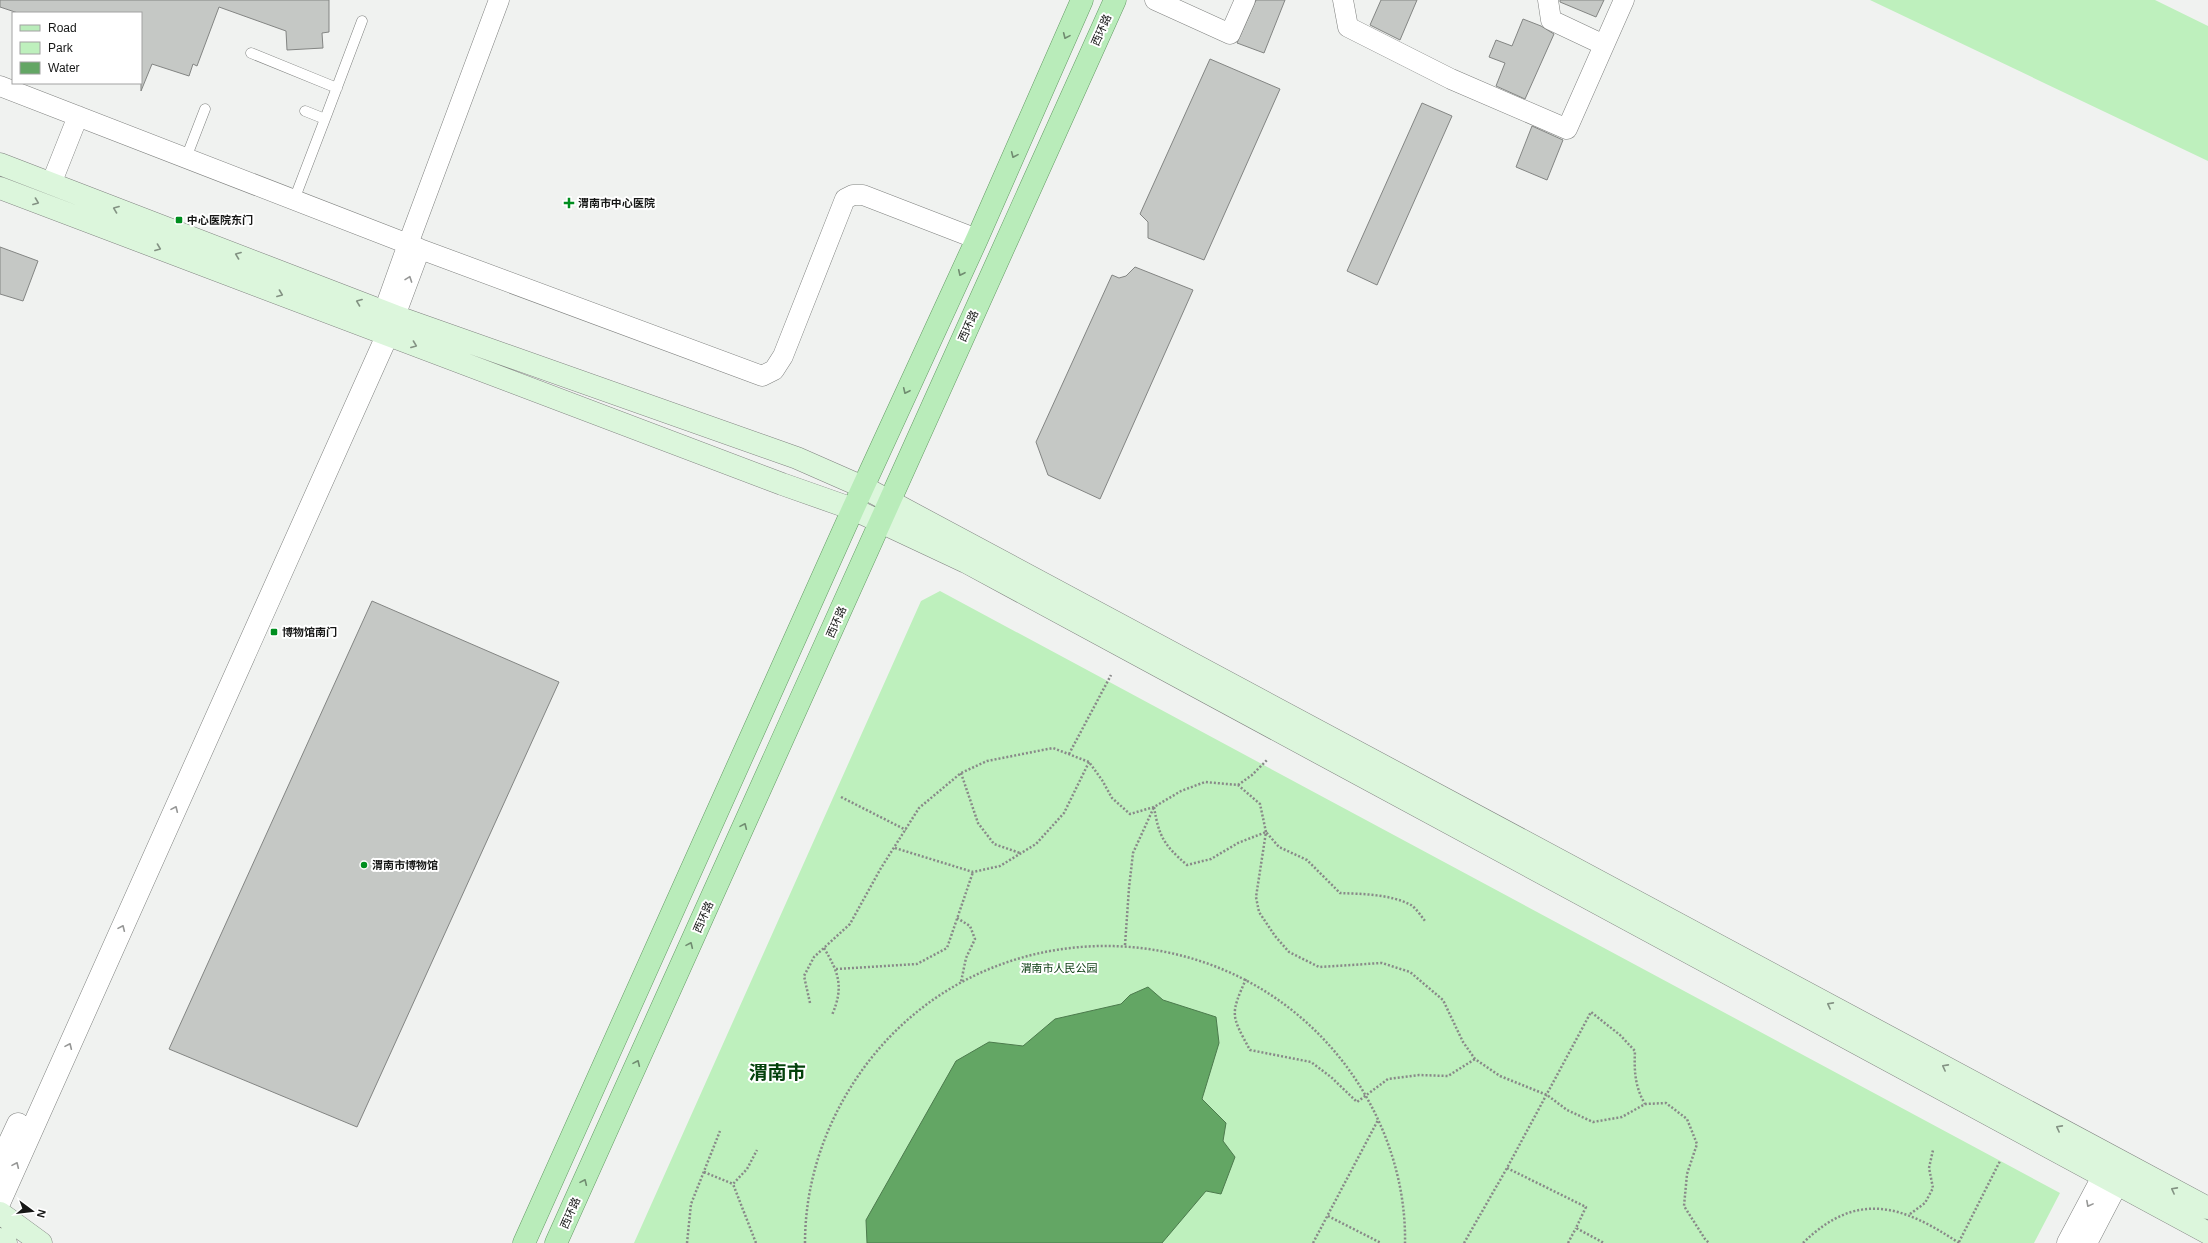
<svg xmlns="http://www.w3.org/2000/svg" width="2208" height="1243" viewBox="0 0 2208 1243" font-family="Helvetica,'Noto Sans SC',sans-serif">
<rect width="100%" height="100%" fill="#f0f2f0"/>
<!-- green -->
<path fill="#bef0bd" d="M1870,0H2155L2208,26V161Z
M940,591L2060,1193L2034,1243H634L921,601Z"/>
<!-- water -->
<path fill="#63a664" stroke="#4c7b4d" d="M1148,987L1163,1000L1216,1017L1219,1043L1202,1099L1226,1123L1223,1141L1235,1157L1221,1194L1206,1191L1162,1243H867L866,1220L956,1061L989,1042L1023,1046L1055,1019L1121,1004L1130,995Z"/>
<!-- building -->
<path fill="#c5c8c5" stroke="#838583" d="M0,0H329V32L322,33L323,48L287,50L286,31L219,7L197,66L193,64L189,76L152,64L141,91V13H18L0,7Z
M1256,0H1285L1264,53L1237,43Z
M1381,0H1417L1400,40L1370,25Z
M1560,0H1604L1596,17L1560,2Z
M1523,19L1541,26L1554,34L1525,99L1496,86L1505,63L1489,57L1496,40L1512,46Z
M1210,59L1280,89L1204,260L1148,238V222L1140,214Z
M1422,103L1452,116L1377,285L1347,271Z
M1532,126L1563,140L1547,180L1516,167Z
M0,247L38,261L23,301L0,294Z
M1135,267L1193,290L1100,499L1048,475L1036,442L1112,275L1119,278L1126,276Z
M372,601L559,682L357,1127L169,1049Z"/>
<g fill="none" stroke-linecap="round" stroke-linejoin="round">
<!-- service casing -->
<g stroke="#7f817f" stroke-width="11">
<path id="service" d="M251,53L337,88
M325,119L362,21
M186,158L205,109
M294,200L325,119L305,111"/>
</g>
<!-- minor casing -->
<g stroke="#7f817f" stroke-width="21">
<path id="minor" d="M1155,0L1230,34L1245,0
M1343,0L1348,27L1451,79L1567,129L1624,0
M1548,0L1551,20L1604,45
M0,86L408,244L499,0
M51,184L78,116
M420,249L762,376L774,370L783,356L845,199L853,195H863L977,239
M384,311L408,244L420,249L395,316"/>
</g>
<!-- tertiary casing -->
<g stroke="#7f817f" stroke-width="23">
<path id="tertiary" d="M0,1163L18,1124
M0,1201L395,318
M2068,1243L2112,1160
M2086,1243L2125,1168"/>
</g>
<!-- secondary casing -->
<g stroke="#7f817f" stroke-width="23">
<path id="secondary" d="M0,164L395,316L797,458L863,487L2208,1208
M0,188L782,484L853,509L966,562L2208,1233
M0,1213L41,1243
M0,1239L6,1243"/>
</g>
<!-- primary casing -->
<g stroke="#629a63" stroke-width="23">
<path id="primary" d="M524,1243L853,509L977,239L1082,0
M556,1243L1115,0"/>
</g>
<!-- path -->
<path stroke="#888988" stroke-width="2.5" stroke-dasharray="2 2" stroke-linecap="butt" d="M1069,754L1111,675
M961,773L978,823L994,844L1020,853
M1238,785L1252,775L1267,760
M841,797L906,830
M1154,807C1159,837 1164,845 1187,865L1211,859L1238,843L1266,832L1279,847L1307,860L1340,893C1362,894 1390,894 1411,905C1416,908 1421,916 1425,921
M895,848L973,872L1000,866L1036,844L1064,813L1089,762
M957,918L970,926L975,939L966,958L961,982
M1125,945L1129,888L1133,853L1154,807
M824,948C839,973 844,987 832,1015
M836,969L917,964L947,948L973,872
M1246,979C1230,1015 1231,1015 1250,1050L1311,1062L1331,1077L1357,1102L1388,1079L1419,1075L1448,1076L1475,1059
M810,1003L804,976L814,957L850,924L881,868L919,808L961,773L987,761L1053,748L1089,762L1102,780L1112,798L1130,814L1154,807L1181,791L1205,782L1238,785L1260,804L1266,832L1256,897L1259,912L1275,936L1289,952L1319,967L1382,963L1410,972L1443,1000L1463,1042L1475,1059L1500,1076L1547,1095L1567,1110L1593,1122L1622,1117L1645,1104L1666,1103L1687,1119L1697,1144L1687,1174L1684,1206L1705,1239L1709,1243
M1507,1168L1586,1207L1576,1228L1604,1243
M704,1172L733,1184
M1910,1214L1925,1203L1933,1188L1929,1168L1933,1150
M1328,1216L1381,1243
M1959,1242L2000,1161
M687,1243L691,1204L720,1131
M756,1243L733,1184L747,1169L757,1150
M805,1243C805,1184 824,1127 856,1079C975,900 1241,902 1358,1083C1388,1130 1406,1186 1405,1243
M1313,1243L1378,1120
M1464,1243L1507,1168L1591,1012L1620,1035L1635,1051C1634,1071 1635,1087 1645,1104
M1568,1243L1576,1228
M1803,1243C1857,1190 1902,1205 1959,1243"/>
<!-- service -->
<use href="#service" stroke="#fff" stroke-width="10"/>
<!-- minor -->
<use href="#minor" stroke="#fff" stroke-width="20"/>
<!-- tertiary -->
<use href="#tertiary" stroke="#fff" stroke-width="22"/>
<!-- secondary -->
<use href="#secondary" stroke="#dcf6dc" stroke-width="22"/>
<!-- primary -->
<use href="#primary" stroke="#b9ecba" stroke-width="22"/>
</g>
<!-- one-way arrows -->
<defs><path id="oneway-chevron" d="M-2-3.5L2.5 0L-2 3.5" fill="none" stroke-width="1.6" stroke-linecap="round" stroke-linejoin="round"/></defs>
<g stroke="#708c70">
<use href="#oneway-chevron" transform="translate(1066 36) rotate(114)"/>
<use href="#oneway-chevron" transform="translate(1014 155) rotate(114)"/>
<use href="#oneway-chevron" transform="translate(961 273) rotate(115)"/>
<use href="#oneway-chevron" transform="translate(906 391) rotate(115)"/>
<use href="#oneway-chevron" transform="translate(744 826) rotate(-66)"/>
<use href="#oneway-chevron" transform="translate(690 945) rotate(-66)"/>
<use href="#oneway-chevron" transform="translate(637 1063) rotate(-66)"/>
<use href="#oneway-chevron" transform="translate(584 1182) rotate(-66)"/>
</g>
<g stroke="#839283">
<use href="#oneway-chevron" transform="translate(36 202) rotate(21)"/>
<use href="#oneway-chevron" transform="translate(116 209) rotate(-159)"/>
<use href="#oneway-chevron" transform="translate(158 248) rotate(21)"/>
<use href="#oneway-chevron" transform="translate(238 255) rotate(-159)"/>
<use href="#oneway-chevron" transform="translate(280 294) rotate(21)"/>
<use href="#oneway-chevron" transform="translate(359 302) rotate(-159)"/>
<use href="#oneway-chevron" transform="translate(414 345) rotate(21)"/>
<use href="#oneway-chevron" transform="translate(1830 1005) rotate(-152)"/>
<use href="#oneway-chevron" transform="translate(1945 1067) rotate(-152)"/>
<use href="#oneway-chevron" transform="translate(2059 1128) rotate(-152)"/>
<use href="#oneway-chevron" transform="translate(2174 1190) rotate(-152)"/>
</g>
<g stroke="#969796">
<use href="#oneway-chevron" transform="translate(409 279) rotate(-70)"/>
<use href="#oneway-chevron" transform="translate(175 809) rotate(-66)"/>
<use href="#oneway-chevron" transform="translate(122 928) rotate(-66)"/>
<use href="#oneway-chevron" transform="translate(69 1046) rotate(-66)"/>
<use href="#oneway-chevron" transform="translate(16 1165) rotate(-66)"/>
<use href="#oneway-chevron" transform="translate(2089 1204) rotate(118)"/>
</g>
<!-- markers -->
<g fill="#008e1f" stroke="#fff" stroke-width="1.5">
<path d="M567 197h4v4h4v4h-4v4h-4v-4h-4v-4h4z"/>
<rect x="175" y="216" width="8" height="8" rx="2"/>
<rect x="270" y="628" width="8" height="8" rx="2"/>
<circle cx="364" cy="865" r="4"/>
</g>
<g text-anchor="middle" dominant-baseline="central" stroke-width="4" stroke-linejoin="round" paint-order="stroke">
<!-- street labels -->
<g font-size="11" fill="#161716" stroke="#fff">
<text transform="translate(1101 30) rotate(-66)">西环路</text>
<text transform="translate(968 326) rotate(-66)">西环路</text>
<text transform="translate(836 622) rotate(-66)">西环路</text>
<text transform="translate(703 917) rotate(-66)">西环路</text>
<text transform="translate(570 1213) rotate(-66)">西环路</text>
</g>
<!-- poi labels -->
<g font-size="11" font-weight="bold" fill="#161716" stroke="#fff" text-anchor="start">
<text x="578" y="203">渭南市中心医院</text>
<text x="187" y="220">中心医院东门</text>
<text x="282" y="632">博物馆南门</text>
<text x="372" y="865">渭南市博物馆</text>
</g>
<!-- park labels -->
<g font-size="11" fill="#04370a" stroke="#fff">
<text x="1059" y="968">渭南市人民公园</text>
</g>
<!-- town labels -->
<g font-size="19" font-weight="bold" fill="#04410c" stroke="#fff">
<text x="777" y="1072">渭南市</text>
</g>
</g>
<!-- legend -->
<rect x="12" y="12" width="130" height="72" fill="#ffffff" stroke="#a2a2a2"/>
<rect x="20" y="25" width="20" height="6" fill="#b9ecba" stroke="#a2a2a2"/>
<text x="48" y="32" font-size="12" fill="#161716">Road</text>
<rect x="20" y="42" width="20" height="12" fill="#bef0bd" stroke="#a2a2a2"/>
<text x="48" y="52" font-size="12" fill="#161716">Park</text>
<rect x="20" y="62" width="20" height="12" fill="#63a664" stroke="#a2a2a2"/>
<text x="48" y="72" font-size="12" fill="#161716">Water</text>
<!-- north arrow -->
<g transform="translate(32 1211) rotate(105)" stroke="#ffffff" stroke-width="3" paint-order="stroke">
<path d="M0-3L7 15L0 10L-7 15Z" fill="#161716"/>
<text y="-6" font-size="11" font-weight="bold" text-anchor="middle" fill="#161716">N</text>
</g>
</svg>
